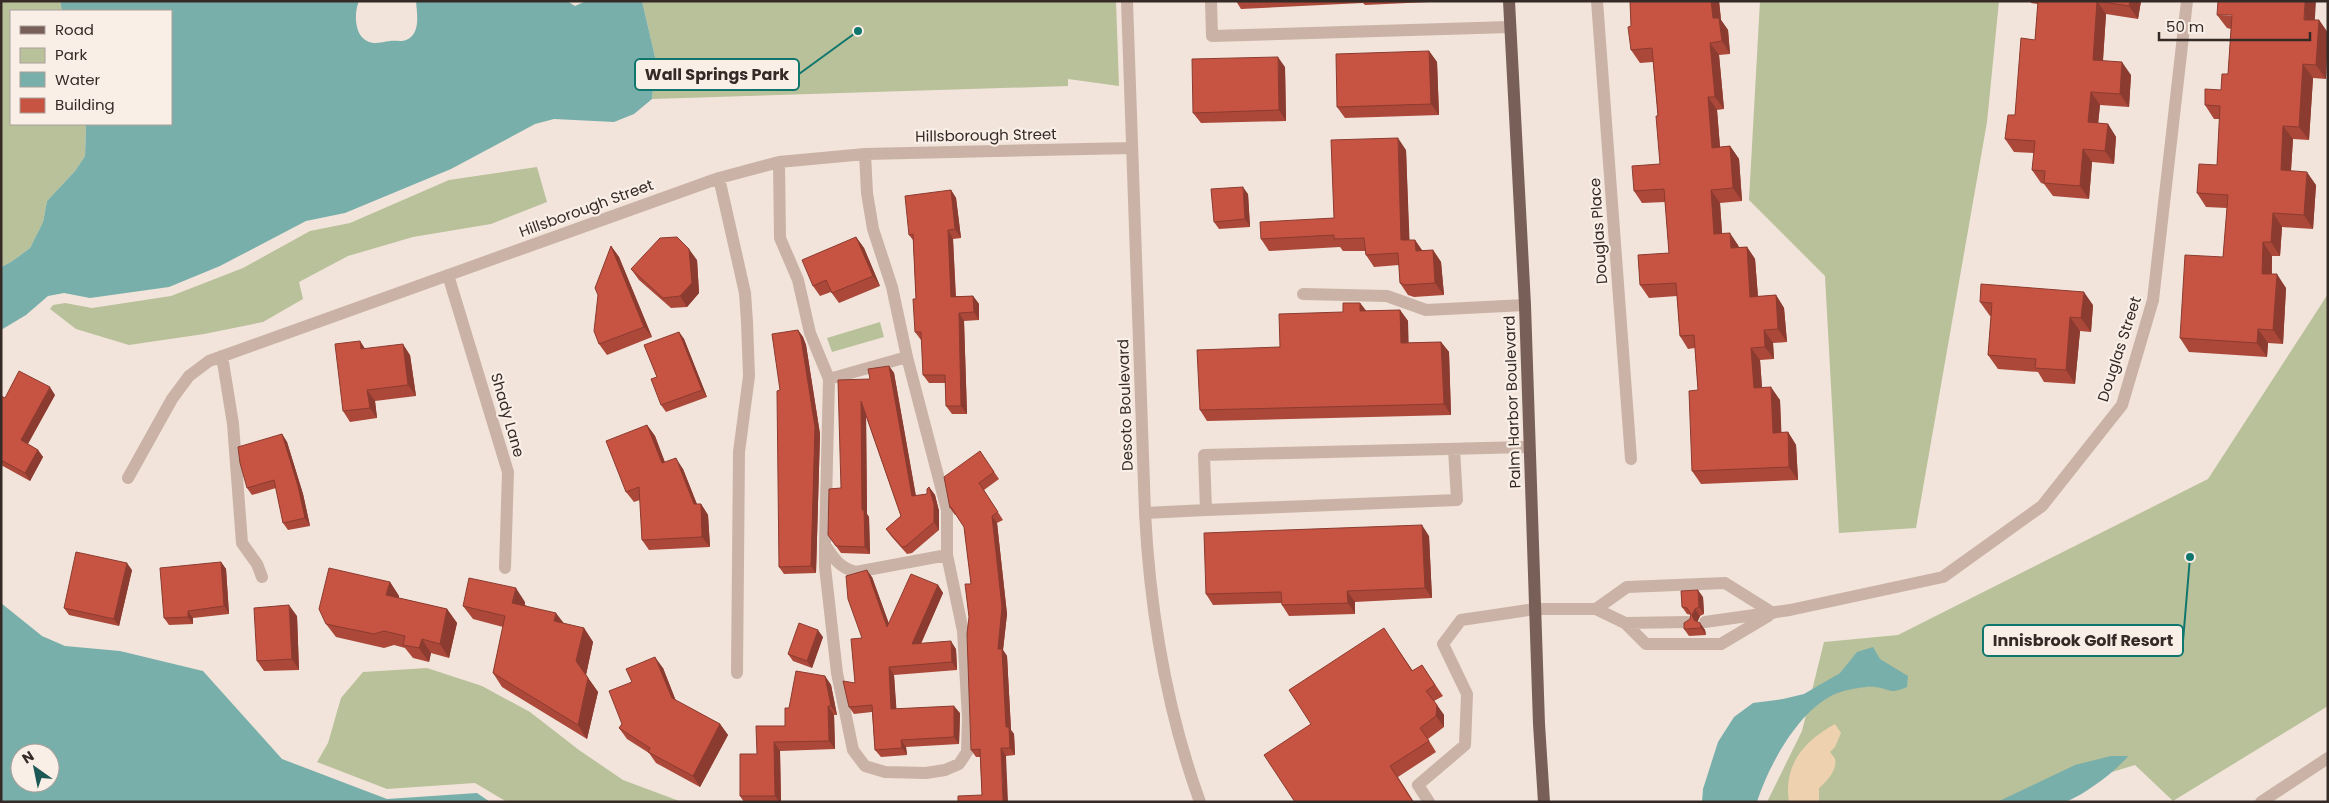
<svg xmlns="http://www.w3.org/2000/svg" width="2329" height="803" viewBox="0 0 2329 803" font-family="Poppins,sans-serif">
<rect width="100%" height="100%" fill="#f2e4da"/>
<!-- green -->
<path fill="#b9c19a" d="M1,1H60L62,11H11V124H86L85,156L75,171L47,201L43,222L30,248L11,262L1,267Z
M642,1H1116L1119,86L1068,79V86L652,99L656,61Z
M1760,1H1999L1987,122L1916,528L1839,533L1825,276L1749,200Z
M537,167L547,202L491,224L413,237L348,256L299,282L303,299L263,322L204,334L129,345L76,329L50,309L53,305L65,303L92,308L171,296L243,268L310,231L350,223L449,180Z
M2328,294V706L2173,801L2135,765L2036,795L2025,802H1767L1802,731L1824,642L1898,635L2208,479Z
M880,322L884,337L832,352L827,338Z
M427,668L482,686L530,712L579,750L623,780L682,802H507L475,783L387,789L317,762L328,743L341,698L363,672Z"/>
<!-- sand -->
<path fill="#eed2b0" d="M1835,724L1841,733L1835,747L1830,752C1831,754 1834,756 1835,759C1838,769 1826,783 1819,788V802H1789C1783,765 1804,741 1835,724Z"/>
<!-- water -->
<path fill="#79afab" fill-rule="evenodd" d="M60,1H359C354,12 354,35 367,41C374,45 382,42 390,41C395,40 401,42 406,40C421,34 417,14 416,1H567L575,6L586,1H642L656,61L652,99L634,114L614,122L554,119L535,124L451,169L345,213L306,221L220,266L169,287L90,298L64,293L48,296L26,315L1,330V267L11,262L30,248L43,222L47,201L75,171L85,156L86,124H171V11H62Z
M1,603L42,636L65,646L120,651L203,671L282,759L387,799L477,793L490,802H1ZM20,753H50V783H20Z
M1873,647L1880,659L1908,676L1907,687C1888,695 1892,689 1875,687C1866,686 1853,689 1844,691C1803,701 1769,764 1757,802H1702L1703,789L1718,742L1734,717L1753,703L1783,699L1804,694L1840,673L1857,652Z
M2111,756H2128C2119,769 2078,800 2063,802C2042,803 2019,802 1997,802L2075,765Z"/>
<g fill="none" stroke-linecap="round" stroke-linejoin="round">
<!-- minor -->
<path stroke="#cab2a6" stroke-width="12" d="M1127,1L1145,513C1150,610 1167,711 1200,802
M1211,1L1212,36L1510,27
M1597,1L1631,459
M779,162L780,238L798,280L810,333L829,379L825,545C834,559 840,568 856,572L947,555
M719,178L745,293L747,322L749,376L739,452L737,673
M448,275L508,472L505,568
M1303,294L1387,296L1426,310L1525,305
M222,356L233,424L242,543L257,564L262,577
M829,379L907,357
M128,478L172,399L189,376L209,361L719,178L779,162L865,154L1132,148
M1206,510L1457,500L1454,449
M1145,513L1206,510L1204,455L1529,447
M825,545V567L837,673L853,750L865,766L885,772L926,773L945,770L959,764L967,752L968,718L963,631L947,555V510L907,357L892,287L873,229L867,193L865,154
M1596,609L1627,587L1725,583L1773,613
M1705,622L1790,610L1943,577L2042,506L2122,405L2153,300L2187,1
M1625,623L1646,644H1721L1768,616
M1429,802L1418,785L1465,745L1467,694L1443,644L1461,620L1535,609H1596L1625,623L1688,622
M2261,802L2328,758"/>
<!-- major -->
<path stroke="#785f58" stroke-width="12" d="M1509,1L1525,305L1539,724L1544,802"/>
</g>
<!-- wall -->
<path fill="#ab483a" d="M1236,1H1429V2L1365,5L1363,3L1241,9Z
M1630,1H1719L1721,20L1728,30L1730,54L1719,55L1724,109L1717,110L1720,147L1730,146L1739,159L1742,201L1720,203L1722,233L1738,245L1739,247H1747L1755,259L1758,297L1776,295L1784,308L1787,342L1773,343L1774,359L1760,360L1762,388L1780,400L1781,433L1788,432L1796,445L1798,480L1701,484L1692,471L1698,390L1695,348L1688,349L1680,336L1677,296L1649,298L1640,285L1669,253L1665,202L1642,203L1634,191L1660,164L1658,116L1653,62L1640,63L1631,50V26Z
M2030,1H2141L2138,19L2106,14L2103,61L2131,75L2129,107L2100,105L2098,123L2108,124L2116,137L2114,164L2092,162L2089,199L2053,196L2044,184L2041,183L2032,170L2034,153L2014,152L2005,139L2015,115L2035,40L2038,4L2031,3Z
M2217,15L2319,20L2328,33L2326,79L2313,78L2309,140L2293,139L2291,171L2316,185L2313,229L2282,227L2280,256H2272V274L2286,288L2283,344L2268,343L2267,357L2189,352L2180,338L2223,257L2227,208L2206,207L2197,193L2217,165L2220,119H2214L2205,105L2221,90L2228,74L2231,29L2227,28Z
M1429,51L1437,62L1439,115L1345,118L1337,107Z
M1285,67L1286,121L1201,123L1193,113Z
M1406,150L1409,240H1415L1422,250H1433L1441,262L1444,295L1414,297L1408,295L1400,283L1399,265L1374,267L1366,255L1365,251H1343L1340,247L1269,251L1261,239L1334,218Z
M951,190L956,198L961,238L953,239L956,296H973L979,304V320L964,321L967,414H952L946,406L945,383H929L923,375L922,340H921L915,332L916,299L913,240L909,235Z
M1248,194L1250,227L1219,229L1214,222Z
M856,237L864,248L880,286L839,303L831,292L820,296L813,286Z
M611,246L619,257L652,337L607,355L599,344Z
M697,260L699,293L687,307L671,308L639,280L631,269Z
M1980,302L2093,305L2091,332L2080,331L2075,384L2044,382L2038,372L1998,369L1988,355L1991,316H1990Z
M1360,303L1366,311L1400,310L1408,321V343L1441,342L1449,352L1451,415L1207,421L1200,410L1343,312Z
M798,330L803,337L806,345L820,434L816,573L784,574L779,567L780,390Z
M679,332L684,339L707,397L666,412L661,405L657,377Z
M360,341L365,349L410,355L416,396L375,401L377,418L350,422L343,411Z
M889,366L894,373L916,496L927,494L929,487L935,495L939,511V530L912,553L907,554L891,536L886,529L901,516L866,416L867,514L869,517L870,554L841,553L828,535L870,379Z
M55,395L28,444L38,450L43,457L30,481L1,465V396L5,398Z
M647,425L655,436L665,462L683,469L697,504H701L708,515L710,547L649,550L642,540L640,500L634,502L626,492Z
M282,434L287,442L303,494L310,526L288,530L283,523L276,488L252,495L247,488Z
M980,451L999,479L984,490L1003,520L997,523L1007,614L1003,650L1007,656L1011,730L1014,734L1015,755L1006,756L982,795L980,757H976L971,750L969,617L971,584L964,527L956,515H955L950,508Z
M1429,536L1432,598L1355,602V614L1289,616L1282,605V603L1213,605L1206,594Z
M221,562L226,569L229,614L193,618V624L169,625L164,618Z
M132,570L119,626L69,615L64,608Z
M872,577L889,624L938,585L943,593L921,644L956,649L957,670L894,675L896,709L960,713L959,744L906,747L907,755L881,757L875,750L872,712L854,714L849,707L855,683Z
M390,582L399,596V598L447,609L457,623L449,658L431,653L429,662L413,658L405,648L394,645L384,648L336,637L326,624Z
M1703,597L1704,614L1700,616L1697,622L1700,623L1705,630L1706,635L1689,636L1684,629L1690,619L1691,615L1687,614L1682,607Z
M525,602V605L564,624L584,628L593,642L586,675L598,692L587,739L502,687L493,673L503,627L473,619L463,606Z
M297,616L299,670L264,671L257,661Z
M823,637L812,668L793,661L788,654Z
M1391,639L1413,671L1422,665L1443,696L1434,701L1444,715V727L1428,739L1436,752L1398,777L1414,802H1295L1311,724Z
M663,668L676,701L720,724L728,735L700,787L656,763L649,753L627,739L619,728L622,724L632,682Z
M825,676L831,685L837,715H834L835,749L780,751L781,802H744L740,796L757,754L785,726L789,708Z"/>
<!-- shaded-wall -->
<path fill="#8b3b2f" d="M1711,1H1719L1721,20L1728,30L1730,54L1722,41L1713,18Z
M2097,1L2106,14L2102,73L2093,60Z
M2130,1H2141L2138,19L2129,6Z
M2305,1H2316L2314,33L2304,20Z
M2319,20L2328,33L2326,79L2316,65Z
M1710,43L1719,55L1724,109L1715,97Z
M1429,51L1437,62L1439,115L1431,104Z
M1278,57L1285,67L1286,121L1279,110Z
M2122,62L2131,75L2129,107L2120,94Z
M2303,64L2313,78L2309,140L2299,127Z
M2091,92L2100,105L2097,135L2088,122Z
M1708,97L1717,110L1721,160L1712,148Z
M2108,124L2116,137L2114,164L2105,151Z
M2283,126L2293,139L2290,184L2281,170Z
M1398,138L1406,150L1410,252L1401,240Z
M1730,146L1739,159L1742,201L1733,188Z
M2083,149L2092,162L2089,199L2080,186Z
M2307,172L2316,185L2313,229L2304,215Z
M1243,187L1248,194L1250,227L1245,219Z
M951,190L956,198L961,238L955,229Z
M1711,190L1720,203L1723,246L1714,234Z
M2273,213L2282,227L2280,256L2271,242Z
M948,230L953,239L956,305L951,297Z
M1730,233L1738,245L1740,260L1731,248Z
M856,237L864,248L880,286L873,276Z
M1415,240L1423,252L1416,251Z
M2263,242L2272,256L2271,287L2262,274Z
M611,246L619,257L652,337L644,327Z
M1747,247L1755,259L1759,310L1750,297Z
M689,249L697,260L699,293L687,307L680,296Z
M1433,250L1441,262L1444,295L1435,283Z
M2277,274L2286,288L2283,344L2273,330Z
M2084,292L2093,305L2091,332L2081,318Z
M1776,295L1784,308L1787,342L1778,329Z
M973,296L979,304V320L974,312Z
M1360,303L1368,313L1360,311Z
M1400,310L1408,321L1409,354L1401,343Z
M959,313L964,321L967,414L961,406Z
M2070,317L2080,331L2075,384L2066,370Z
M2258,329L2268,343L2267,357L2257,343Z
M798,330L803,337L806,345L820,434L816,573L811,566Z
M1764,330L1773,343L1774,359L1765,347Z
M679,332L684,339L707,397L702,390Z
M360,341L367,352L361,349Z
M1441,342L1449,352L1451,415L1444,404Z
M403,344L410,355L416,396L408,385Z
M1751,348L1760,360L1763,401L1754,388Z
M889,366L894,373L917,503L912,496Z
M50,387L55,395L26,447L21,440Z
M1771,387L1780,400L1782,445L1773,433Z
M367,390L375,401L377,418L370,408Z
M861,401L866,409L867,514L869,517L870,554L865,547L862,510Z
M647,425L655,436L669,474L662,463Z
M1788,432L1796,445L1798,480L1789,467Z
M282,434L287,442L303,494L310,526L305,518Z
M38,450L43,457L30,481L25,473Z
M676,458L683,469L701,515L694,504Z
M929,487L935,495L939,511V530L934,522Z
M701,504L708,515L710,547L702,537Z
M992,516L997,523L1007,614L1003,650L1007,656L1011,730L1014,734L1015,755L1010,748L1006,727L998,649Z
M1422,525L1429,536L1432,598L1425,588Z
M221,562L226,569L229,614L224,606Z
M127,563L132,570L119,626L114,619Z
M867,570L872,577L893,635L887,627Z
M390,582L399,596L396,609L386,595Z
M938,585L943,593L917,652L912,644Z
M516,588L525,602L522,616L512,603Z
M1698,590L1703,597L1704,614L1699,607Z
M1347,591L1355,602V614L1348,603Z
M289,605L297,616L299,670L292,659Z
M447,609L457,623L449,658L440,644Z
M1695,609L1700,616L1697,623L1694,620L1692,615Z
M188,611L193,618V624L188,617Z
M556,613L566,626L554,621Z
M1700,623L1705,630L1706,635L1701,628Z
M584,628L593,642L586,675L598,692L587,739L578,725L576,661Z
M818,630L823,637L812,668L807,661Z
M422,639L431,653L429,662L419,648Z
M951,641L956,649L957,670L952,662Z
M655,657L663,668L679,709L672,698Z
M889,667L894,675L897,716L891,709Z
M825,676L831,685L837,715L831,706Z
M1437,705L1444,715V727L1436,716Z
M828,706L834,715L835,749L829,741Z
M954,706L960,713L959,744L954,737Z
M720,724L728,735L700,787L693,776Z
M901,740L906,747L907,755L902,748Z
M774,742L780,751L781,802H779L775,796Z
M1001,748L1006,756L1008,802H1003Z"/>
<!-- building -->
<path fill="#c75443" stroke="#8b3b2f" d="M1630,1H1711L1713,18H1719L1722,41L1710,43L1715,97H1708L1712,148L1730,146L1733,188L1711,190L1714,234L1730,233L1731,248L1747,247L1750,297L1776,295L1778,329L1764,330L1765,347L1751,348L1754,388L1771,387L1773,433L1788,432L1789,467L1692,471L1689,391L1698,390L1694,335L1680,336L1676,283L1640,285L1638,255L1669,253L1664,189L1634,191L1632,166L1660,164L1656,116H1658L1652,48L1631,50L1628,27L1631,26Z
M2038,1H2130L2129,6L2097,1L2093,60L2122,62L2120,94L2091,92L2088,122L2108,124L2105,151L2083,149L2080,186L2044,183L2045,171L2032,170L2035,141L2005,139L2008,115H2015L2021,38L2035,40Z
M2218,1H2305L2304,20H2319L2316,65L2303,64L2299,127L2283,126L2281,170L2307,172L2304,215L2273,213L2271,242H2263L2262,274H2277L2273,330L2258,329L2257,343L2180,338L2185,255L2223,257L2228,195L2197,193L2199,164L2217,165L2220,106L2205,105V89L2221,90L2222,74H2228L2232,15H2217Z
M1429,51L1431,104L1337,107L1336,54Z
M1278,57L1279,110L1193,113L1192,59Z
M1398,138L1401,240H1415L1416,251L1433,250L1435,283L1405,285L1400,283L1398,253L1366,255L1364,238L1334,239V235L1261,239L1260,222L1334,218L1331,140Z
M1243,187L1245,219L1214,222L1211,189Z
M951,190L955,229L948,230L951,297L973,296L974,312L959,313L961,406H946L945,375H923L921,332H915L913,299H916L913,234L909,235L905,196Z
M677,237L689,249L692,283L680,296L663,298L631,269L660,238Z
M856,237L873,276L832,293L826,280L813,286L802,260Z
M611,246L644,327L599,344L594,331L598,295L595,288Z
M1981,284L2084,292L2081,318L2070,317L2066,370L2035,368L2036,359L1988,355L1992,303L1980,302Z
M1343,303H1360V311L1400,310L1401,343L1441,342L1444,404L1200,410L1197,350L1280,347L1279,314L1343,312Z
M798,330L801,338L815,427L811,566L779,567L777,391L780,390L772,334Z
M679,332L702,390L661,405L651,379L657,377L644,345Z
M360,341L361,349L403,344L408,385L367,390L370,408L343,411L335,344Z
M889,366L912,496L927,494V489L929,487L934,504V522L906,546L902,547L886,529L901,516L861,401L862,510H864L865,547L836,546L828,535L829,489L841,488L838,380L870,379L868,369Z
M19,371L50,387L21,440L38,450L25,473L1,460V396L5,398Z
M647,425L662,463L676,458L694,504H701L702,537L642,540L639,487L626,492L606,441Z
M282,434L298,486L305,518L283,523L274,480L247,488L240,463L238,447Z
M980,451L994,472L979,483L998,512L992,516L1002,607L998,649H1002L1006,727H1009L1010,748H1001L1003,802H958V796L982,795L980,749L971,750L967,634L969,617L965,584H971L964,527L951,507L950,508L944,477Z
M1422,525L1425,588L1347,591L1348,603L1282,605L1281,592L1206,594L1204,533Z
M76,552L127,563L114,619L64,608Z
M221,562L224,606L188,611V617L164,618L160,568Z
M329,568L390,582L386,595L447,609L440,644L422,639L419,648L403,645L405,636L384,631L374,634L326,624L319,609Z
M867,570L887,627L911,574L938,585L912,644L951,641L952,662L889,667L891,709L954,706V737L901,740L902,748L875,750L872,705L849,707L843,681L855,683L851,639L862,638L848,599L846,576Z
M469,578L516,588L512,603L556,613L554,621L584,628L576,661L588,678L578,725L493,673L505,616L463,606Z
M1698,590L1699,607L1695,609L1692,615L1694,620L1700,623L1701,628L1684,629V623L1690,619L1691,614L1687,608L1682,607L1681,591Z
M289,605L292,659L257,661L254,608Z
M799,623L818,630L807,661L788,654Z
M1384,628L1412,671L1422,665L1435,685L1426,691L1437,705L1436,716L1420,728L1429,741L1390,766L1413,802H1295L1264,755L1311,724L1289,690Z
M655,657L672,698L720,724L693,776L648,752L650,748L619,728L622,724L609,691L632,682L626,669Z
M796,671L825,676L831,706H828L829,741L774,742L775,796H740V754H757L756,726H785V708H789Z"/>
<g text-anchor="middle" dominant-baseline="central" stroke-width="4.5" stroke-linejoin="round" paint-order="stroke">
<!-- street labels -->
<g font-size="15" fill="#362a27" stroke="#f9efe7">
<text transform="translate(986 135) rotate(-1)">Hillsborough Street</text>
<text transform="translate(586 208) rotate(-20)">Hillsborough Street</text>
<text transform="translate(1598 231) rotate(-94)">Douglas Place</text>
<text transform="translate(2119 349) rotate(-72)">Douglas Street</text>
<text transform="translate(1512 402) rotate(-92)">Palm Harbor Boulevard</text>
<text transform="translate(1125 405) rotate(-92)">Desoto Boulevard</text>
<text transform="translate(508 415) rotate(74)">Shady Lane</text>
</g>
</g>
<!-- callouts -->
<path fill="none" stroke="#0f766e" stroke-width="2" d="M858 31L799 74M2190 557L2183 641"/>
<g fill="#0f766e" stroke="#f9efe7" stroke-width="2">
<circle cx="858" cy="31" r="5"/>
<circle cx="2190" cy="557" r="5"/>
</g>
<g fill="#f9efe7" stroke="#0f766e" stroke-width="2">
<rect x="635" y="59" width="164" height="31" rx="5"/>
<rect x="1983" y="625" width="200" height="31" rx="5"/>
</g>
<g font-size="16" text-anchor="middle" font-weight="bold" fill="#362a27">
<text x="717" y="80">Wall Springs Park</text>
<text x="2083" y="646">Innisbrook Golf Resort</text>
</g>
<!-- border -->
<rect width="2329" height="803" fill="none" stroke="#362a27" stroke-width="5"/>
<!-- legend -->
<rect x="10" y="10" width="162" height="115" fill="#f9efe7" stroke="#aba09a"/>
<rect x="20" y="26" width="25" height="8" fill="#785f58" stroke="#aba09a"/>
<text x="55" y="35" font-size="15" fill="#362a27">Road</text>
<rect x="20" y="48" width="25" height="15" fill="#b9c19a" stroke="#aba09a"/>
<text x="55" y="60" font-size="15" fill="#362a27">Park</text>
<rect x="20" y="72" width="25" height="15" fill="#79afab" stroke="#aba09a"/>
<text x="55" y="85" font-size="15" fill="#362a27">Water</text>
<rect x="20" y="98" width="25" height="15" fill="#c75443" stroke="#aba09a"/>
<text x="55" y="110" font-size="15" fill="#362a27">Building</text>
<!-- north arrow -->
<g transform="translate(35 768) rotate(327)"><circle r="24" fill="#f9efe7" stroke="#aba09a"/>
<path d="M0-4L9 19L0 12L-9 19Z" fill="#1c5855"/>
<text y="-8" font-size="14" font-weight="bold" text-anchor="middle" fill="#362a27">N</text>
</g>
<!-- scale -->
<path d="M2159 32v8h151v-8" fill="none" stroke="#362a27" stroke-width="2.5"/>
<text x="2166" y="32" font-size="15" fill="#362a27" stroke="#f9efe7" stroke-width="4" paint-order="stroke">50 m</text>
</svg>
